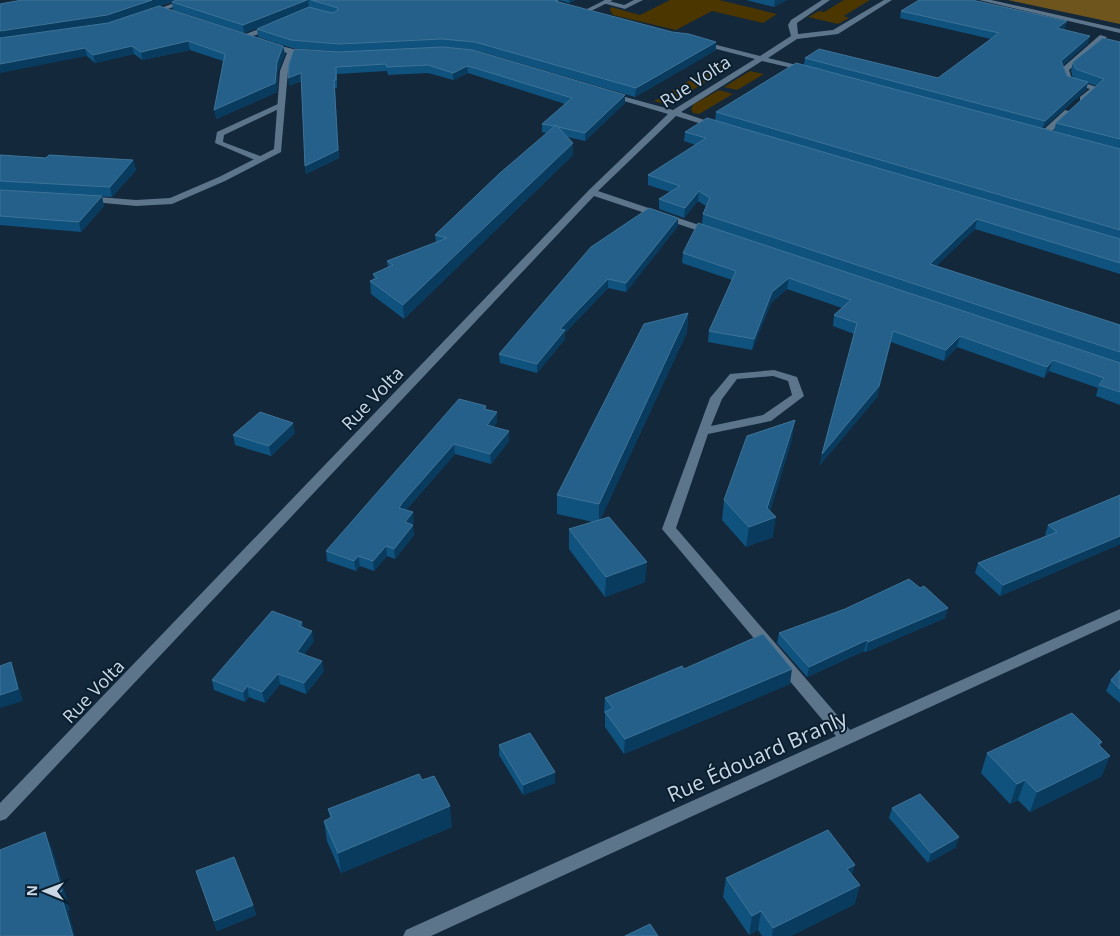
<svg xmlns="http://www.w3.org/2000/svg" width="1120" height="936" viewBox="0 0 1120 936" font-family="'Open Sans',sans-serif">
<rect width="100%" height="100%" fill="#13283b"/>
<!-- green -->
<path fill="#4b3600" d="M670,0H719L777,14L763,23L712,11L676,30L613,15L610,10L611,7L640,15Z
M844,0H870L844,16L849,18L838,24L808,17L819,11L824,12Z
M720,63L733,66L667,105L654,101Z
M750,71L764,74L737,90L724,87Z
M719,90L733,94L699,114L693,113L691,109L694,104Z"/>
<!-- forest -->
<path fill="#6d551d" d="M1008,0H1120V24Z"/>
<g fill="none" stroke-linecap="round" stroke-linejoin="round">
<!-- lane -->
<path fill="#5d758b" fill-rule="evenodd" d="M605,0L624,5L634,0H643L625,9L603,3V1Z
M269,25L276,27L248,38L241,36Z
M278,104L285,106L224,135L223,142L263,157V161H257L215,143L217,132Z"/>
<!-- street -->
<path fill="#5d758b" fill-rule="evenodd" d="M182,0H192L154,14L148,13Z
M605,0H613L587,13L581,12Z
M822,0H830L797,23L798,34L833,30L884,0H892L838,34L797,39L768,58L809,68V72L762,61L681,112L722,126L718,129L676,116L598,191L714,230V234H708L594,196L6,819L0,821V803L589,190L668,114L607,96V92L673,110L755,59L697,44V40L760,56L791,36L788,25L791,20Z
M1100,35L1107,37L1069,70L1072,79L1100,88L1086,101H1080V97L1090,89L1066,82L1061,69Z
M265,42L313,54L309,56L294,55L288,71L281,152L225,181L172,204L136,206L83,201V197L86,196L136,200L170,198L219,177L274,149L280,71L287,53L265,46Z
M1065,110L1072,112L1047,136H1041V132Z
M774,370L797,377L804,396L771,421L708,434L676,528L850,730L1120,609V620L431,936H403L406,930L836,736L662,529L710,398L730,374ZM773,376L788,381L792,395L763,415L711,426L722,399L737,379Z"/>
<!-- secondary -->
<path fill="#5d758b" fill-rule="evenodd" d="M979,0H991L1120,29V33Z"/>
</g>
<!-- wall -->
<path fill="#10527e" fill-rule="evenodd" d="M22,0H575L569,3L559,0V2L716,50L635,97L475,50L443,47L340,52L292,48L258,37L257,29L296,13L244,33L173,10L172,2L175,1L146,10L283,46L285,54L278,71L277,92L216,119L223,61L190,50L142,60L134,54L95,63Z
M746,0H787L774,7Z
M901,11L1065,28L1063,30L1088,43L1063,65L1067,76L1073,78L1071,71L1073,62L1120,42V274L975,229L936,266L1120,325V405L1096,396L1098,388L1049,371L1044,378L957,347L944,361L891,342L877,397L820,465L822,454L854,334L833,326L834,315L842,308L787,289L771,303L752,350L708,342L709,331L732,280L682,263L683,253L702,224L703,214L706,206L698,201L684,218L659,209V199L670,192L648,185V175L696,145L684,141L685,132L715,121L716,112L804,65L805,58L938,78L991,39L900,18ZM1088,83L1097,86L1056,123L1054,131L1043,128L1086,90Z
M443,47L625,95V103L585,141L567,137L573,143V155L404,319L371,294L370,281L374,280L373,274L388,268L387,261L436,242L435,235L547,133L542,132V124L565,104L468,73L453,80L428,73L388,75L387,71L337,74V88H335L339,158L306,174L305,166L301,81L289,86L339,52Z
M0,155L46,158L133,160L136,170L112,197L16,191L104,206L81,232L0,225Z
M678,218V226L626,292L608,288L565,333V339L537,373L500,363L499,354Z
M688,313L687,332L600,520L645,582L605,597L569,549V529L593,522L557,514V495Z
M486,406V409L497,412V422L493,427L509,441L491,464L455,454L406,510L414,522L412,525L414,535L395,559L387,556L374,571L360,566L356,571L327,561L326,551Z
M295,433L271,456L235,445L233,435Z
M792,439L770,511L773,537L746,547L722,520L724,500Z
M1120,495V544L1000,596L975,573L978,563L1046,536L1045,535L1048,525Z
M920,588L948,608L945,618L866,652L864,651L807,677L777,643L779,633Z
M302,622L303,628L314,641L304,654L324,671L306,694L280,684L265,703L249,697L245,702L214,690L212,680Z
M684,669L790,684L624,754L605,727V714L604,712L605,698Z
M1120,670V703L1106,691L1111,680Z
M1102,742L1100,746L1102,776L1030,812L1018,800L1010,804L981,773L987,753Z
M499,745L555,772V783L523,795L499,755Z
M422,780L452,827L341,873L327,841L324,821L330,818L328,809Z
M892,808L956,847L928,863L889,818Z
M196,871L253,905L256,915L217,931Z
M852,875L855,904L791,936H762L758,930L749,935L723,897L726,878Z"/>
<!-- shaded-wall -->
<path fill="#093b5e" d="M152,0H176L109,23L0,39V31Z
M307,0H308L309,7L244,33L243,25Z
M569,0H575L569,3Z
M775,0H787L774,7Z
M1067,21L1065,28L1055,36L1057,28Z
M1090,36L1088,43L1059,69L1061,61Z
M188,41L190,50L142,60L141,52Z
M716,42V50L635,97L636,88Z
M132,46L134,54L95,63L93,55Z
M283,46L285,54L278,71L277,92L216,119L214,110L277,62Z
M85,48L87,56L0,73V64Z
M467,66L468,73L453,80V73Z
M301,73L302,80L289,86L288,78Z
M334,80L339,158L306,174L305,166Z
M1088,82L1086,90L1042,129L1045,121Z
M625,95V103L585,141V133Z
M573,143V155L404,319L403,305Z
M133,160L136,170L112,197L110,187Z
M699,191L698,201L684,218L685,208Z
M102,196L104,206L81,232L79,222Z
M678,218V226L626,292V283Z
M977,219L975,229L927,274L930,264Z
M789,278L787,289L771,303L752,350L754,339L772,292Z
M608,279V288L565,333V339L537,373V364L560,329Z
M688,313L687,332L599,523V504Z
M893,331L877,397L820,465L822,454Z
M960,336L957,347L944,361L946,350Z
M1053,360L1049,371L1044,378L1047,367Z
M497,412V422L487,435V425Z
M795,420L792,439L767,520L776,517L773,537L746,547L749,527L767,508Z
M293,423L295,433L271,456L269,446Z
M509,431V441L491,464L490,454Z
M454,444L455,454L403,513L399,508L402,503Z
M413,512L414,522L406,532L405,522Z
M413,525L414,535L395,559L394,549Z
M1120,536V544L1000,596L1003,585Z
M386,546L387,556L374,571L373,561Z
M358,556L360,566L356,571L354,561Z
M647,562L645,582L605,597L606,577Z
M948,608L945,618L866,652L868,642Z
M312,631L314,641L299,662L297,652Z
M867,640L864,651L807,677L809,667Z
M322,661L324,671L306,694L304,683Z
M11,662L15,673L23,701L0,708V695Z
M792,669L790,684L624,754L625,739Z
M278,674L280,684L265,703L262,692Z
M247,686L249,697L245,702L243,692Z
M1110,756L1102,776L1030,812L1037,792Z
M555,772V783L523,795V785Z
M1025,780L1018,800L1010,804L1017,784Z
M450,806L452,827L341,873L338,853Z
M45,832L53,851L70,910L68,911L75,936H73L60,892Z
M959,837L956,847L928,863L931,853Z
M855,865L850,884L847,869Z
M860,885L855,904L791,936H772L773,928Z
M253,905L256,915L217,931L214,921Z
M761,911L758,930L749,935L752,916Z"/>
<!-- building -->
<path fill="#246089" stroke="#3e7397" d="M22,0H152L107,15L0,31V4Z
M176,0H307L243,25L172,2Z
M311,0H558L555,1L672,32L689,34L716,42L636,88L475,42L442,39L339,44L291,40L257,29L309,7L332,13L337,11L338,8Z
M919,0H972L1067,21L1057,28L1090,36L1061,61L1067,76L1088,82L1045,121L805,58L819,49L938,78L999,33L901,11Z
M159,6L283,46L277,62L275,83L214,110L225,54L188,41L141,52L132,46L93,55L85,48L0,64V38L108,23Z
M1103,38L1120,42V139L1056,123L1104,79L1076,69L1073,62Z
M443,47L473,50L625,95L585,133L558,127L556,125L555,126L542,124L572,98L475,68L467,66L453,73L428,65L387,67L386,64L336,67V80H334L338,150L305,166L301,73L288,78L289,64L294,49L339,52Z
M796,63L1120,149V230L716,112Z
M707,118L1120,239V263L977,219L930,264L1120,325V352L703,214L710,198L699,191L685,208L659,199L680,186L648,175L706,138L685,132Z
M556,125L573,143L403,305L370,281L377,278L373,274L393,265L387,261L447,238L435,235L500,173Z
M0,155L46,158L49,155L133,160L110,187L0,181Z
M0,190L102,196L79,222L0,216Z
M649,208L678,218L626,283L608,279L560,329L565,330L537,364L499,354L591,247Z
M698,223L1120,363V392L1099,385L1104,378L1053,360L1047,367L960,336L946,350L893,331L879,386L822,454L857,323L834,315L851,300L789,278L772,292L754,339L709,331L736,271L683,253Z
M688,313L599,504L557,495L644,324Z
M459,399L486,406L484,409L497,412L487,425L509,431L490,454L454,444L402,503L399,508L413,512L405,522L413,525L394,549L386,546L373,561L358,556L354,561L326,551Z
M260,412L293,423L269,446L233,435Z
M795,420L767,508L776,517L749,527L724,500L747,436Z
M1120,495V536L1003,585L978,563L1057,532L1048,525Z
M609,517L647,562L606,577L569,529Z
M909,579L920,588L924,586L948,608L868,642L867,640L809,667L779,633L845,609Z
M272,611L302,622L299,626L312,631L297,652L322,661L304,683L278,674L262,692L247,686L243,692L212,680Z
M763,634L792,669L625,739L605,712L613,708L605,698L682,666L684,669Z
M11,662L18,689L0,695V666Z
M1120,670V689L1111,680Z
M1072,713L1102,742L1098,744L1110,756L1037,792L1025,780L1017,784L987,753Z
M530,733L555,772L523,785L499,745Z
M419,774L422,780L434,776L450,806L338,853L324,821L332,817L328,809Z
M920,794L959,837L931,853L892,808Z
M828,830L855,865L847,869L860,885L773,928L761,911L752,916L726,878Z
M45,832L62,891L60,892L73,936H0V850Z
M234,857L253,905L214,921L196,871Z
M650,924L658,936H625Z"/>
<g text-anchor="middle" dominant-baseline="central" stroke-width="4" stroke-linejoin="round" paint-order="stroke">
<!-- street labels -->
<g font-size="18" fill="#cad7e4" stroke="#091f30">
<text transform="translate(695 81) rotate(-33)">Rue Volta</text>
<text transform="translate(372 398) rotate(-46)">Rue Volta</text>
<text transform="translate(93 691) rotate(-46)">Rue Volta</text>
</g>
<!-- near-street labels -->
<g font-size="21" fill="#cad7e4" stroke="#091f30">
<text transform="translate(757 756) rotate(-24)">Rue Édouard Branly</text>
</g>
</g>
<!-- north arrow -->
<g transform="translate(45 891) rotate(271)" stroke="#091f30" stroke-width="4" paint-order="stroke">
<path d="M0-4L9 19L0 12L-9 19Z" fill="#cad7e4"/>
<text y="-8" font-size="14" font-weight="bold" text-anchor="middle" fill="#cad7e4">N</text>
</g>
</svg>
